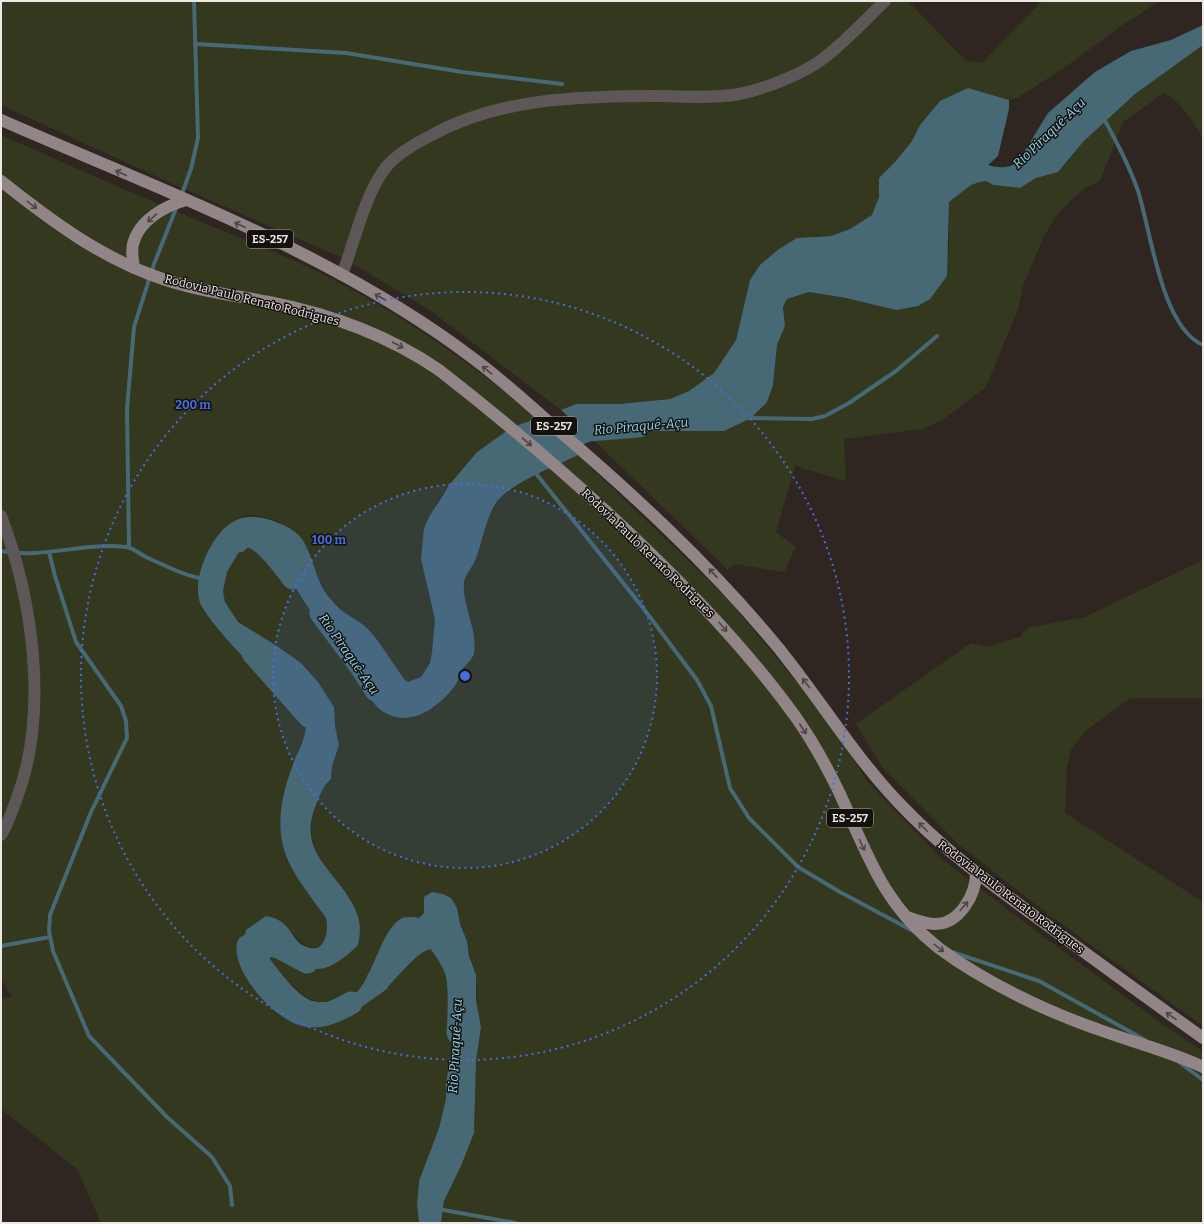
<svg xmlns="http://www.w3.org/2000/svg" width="1204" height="1224" viewBox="0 0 1204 1224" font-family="Bitter,serif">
<rect width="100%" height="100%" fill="#2f2622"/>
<!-- green -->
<path fill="#33381e" d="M1,1H908L965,60L982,63L1042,1H1160L1121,26L1064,68L1017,98L1009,100L968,88L920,125L912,141L895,162L879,178V197L873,215L850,229L831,236L816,235L750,280L736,340L714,373L689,391L670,399L619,404H576L561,410L431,311L347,260L173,184L1,105Z
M1203,45V139C1194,122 1181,102 1164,93L1123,122L1100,181L1085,188L1070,201L1054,219L1043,238L1023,286L1018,309L986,387L942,420L923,429L844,439L846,481L795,466L776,532L796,547L784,572L735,564L728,570L583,430L604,428L640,431H690L773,385L777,345L785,326L783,307L787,299L809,292L846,298L896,310L949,252V202L971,185L980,182L986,181L993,185L1020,188L1036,178L1058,172L1083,142L1135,94Z
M1,135C63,162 124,190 187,216C237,237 288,256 336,281C409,319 475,367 539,418L512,427L477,452L440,497L432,514L427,588L435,620L432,652L430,663L421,677L408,682L404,679C392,662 381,643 368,629C356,616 344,615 332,600C328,595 324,590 321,585C313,569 309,547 296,533C290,526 273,519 264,517C258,516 249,513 243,517C233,523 221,539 212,548C200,560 194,589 202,605C212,625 232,645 248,661C255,667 265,670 273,676C283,683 303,706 306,718C309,734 299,748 294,763C282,792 274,828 287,858C295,877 314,901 326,918C332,948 311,959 293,933L243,943C271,983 283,1008 336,1016L413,937L438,944L453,955L459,998L446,1084V1099L439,1128L419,1181L417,1205L419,1223H101L77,1169L1,1109V999L12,996L1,979Z
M578,455L727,598L832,725L867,781L943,860L1036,931L1161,1023L1203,1051V1223H441L444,1201L461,1166L474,1133L476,1061L481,1027L476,1000L477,990L467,941L460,924L457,909L424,897V913L419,918L409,917L379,950L369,975L355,994L344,1001L333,1004L308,999L284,978L270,959L273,946L277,945C289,957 300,965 317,969L351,901C329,872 300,844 316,805C320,795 323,786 331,779L332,766L339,745L335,726L334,707L318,682L301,663L277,646L238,622L225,602L223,591L227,572L243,545L256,543L266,546L317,619L352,649L358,657L365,686L408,718C439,710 447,699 462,671C468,660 476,655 475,641C473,621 463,603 464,582C464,576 471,569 474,563C482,545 483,520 496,504C516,479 551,470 578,455Z
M1203,560V698H1131L1085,731L1071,750L1067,767L1065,813L1203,902V1026L1048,914L958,844L883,768L856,724L971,643L988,647L1022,636L1023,632L1031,627L1085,617Z"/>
<!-- water -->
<path fill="#466975" d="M1203,25V45L1135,94L1083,142L1058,172L1036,178L1020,188L993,185L986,181L980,182L971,185L949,202L947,276L930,299L918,306L896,310L846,298L809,292L787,299L783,307L785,326L777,345L773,385L767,402L751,418L724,431H640L604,428L583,430L561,410L576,404H619L670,399L689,391L714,373L736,340L750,280L760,265L779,249L797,238L831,236L850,229L872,215L879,197V178L895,162L912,141L920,125L940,101L968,88L1009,100V109L998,156L988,165C1000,168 1008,169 1018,162L1048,113L1095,72L1131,51L1171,40Z
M539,418L578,455C555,467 508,483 494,506C484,524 482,545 474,563C471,569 465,575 464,582C462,606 478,629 474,653C473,659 466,664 462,670C460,675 459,680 456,684C441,706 410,730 382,711C360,694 366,667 353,649C343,636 327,630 316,618C298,596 286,566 266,546L256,543L243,545L227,572L223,591L225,602L238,622L277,646L301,663L318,682L334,707L335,726L339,745L332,766L331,779C323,786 320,795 316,805C294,857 346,876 358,917C361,927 360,935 358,945C348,955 332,969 317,969C311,969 307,966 301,968L277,945L273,946L270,959C278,970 299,998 313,1001C317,1002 321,1002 325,1002C373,1010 371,942 399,920C404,916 413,917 419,918L424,913V897L432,892L443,894L451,898L457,908L460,924L467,941L469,956L476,975V1000L481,1027L476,1061L474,1133L461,1166L444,1201L441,1223H419L417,1205L419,1181L439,1128L446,1099V1084L459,998L453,955L438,944L413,937L403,946L394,975L387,989L350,1015L336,1016L310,1011L277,991L243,943L246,930L266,916C293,920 290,942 307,947C325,954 329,931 326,918C314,901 294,876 287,858C274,827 282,792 294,762C299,748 309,734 305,718C302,706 283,683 272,675C265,671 257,668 250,663C238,653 208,619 201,605C193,587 202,561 211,546C229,516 249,510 281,524C291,528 300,534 305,544C312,557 315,572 321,585C324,592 331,599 336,605C345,615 358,619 368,629C381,643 392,662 404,679L408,682L421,677L430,663L432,652L435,620L421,559L424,528L429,517L450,484L477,452L512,427Z"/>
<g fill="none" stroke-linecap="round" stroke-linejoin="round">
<!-- stream -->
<path stroke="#466975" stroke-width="4" d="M196,44L346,53L462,72L562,84
M1103,117C1116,141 1129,165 1138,191C1151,231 1161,327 1203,345
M181,196L191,169L198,138L194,1
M746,418L812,419L825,416L849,403L896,371L937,336
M534,471L647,613L697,680L711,706L730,788L749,818L798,867L840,892L913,931
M129,547L127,409L134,327L154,264L177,206
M1,551C43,559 84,542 126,547C134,548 141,555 148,558C166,566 185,576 205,579
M49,552L55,576L76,642L121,706L126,721L127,738L91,812L50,915L49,931L53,951L89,1036L167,1117L212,1157L230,1186L232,1205
M1,946L50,937
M952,952L1039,981L1145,1040
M1179,1062L1203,1080
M438,1209L516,1223"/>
<!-- river -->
<path stroke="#466975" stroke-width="23" d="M545,447L588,430L638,426
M238,541C241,538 244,535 249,536C264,538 284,566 293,578
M321,613L362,668L376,690
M253,653L309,716
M307,962L281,948L258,941L248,946C245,970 288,1017 313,1016C326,1016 341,1009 351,1003
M378,980C393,966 413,936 435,937C443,945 455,963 457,974C461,990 459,1016 458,1033"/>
<!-- minor -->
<path stroke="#5d5758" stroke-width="12" d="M342,275C354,243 365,194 386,167C398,153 416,143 432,135C499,98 581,96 656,96C683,96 712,99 739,94C765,89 803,74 824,58C846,41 865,20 885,1
M1,516C33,600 49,712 17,798C12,811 8,824 1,835"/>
<!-- primary -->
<path stroke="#918587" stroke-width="12" d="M1,120C160,190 335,253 474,359C501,379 526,402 551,424C631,492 709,564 776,645C818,696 853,755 899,803C943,850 995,887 1047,925C1099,963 1151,1001 1203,1038
M1,181C50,220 102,259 163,279C198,291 233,295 269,302C330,314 388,335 439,370C511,426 580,485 645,548C699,600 751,655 795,716C812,740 827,767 840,794C868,856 884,906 940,949C985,982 1045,1011 1097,1029C1132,1042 1169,1051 1203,1067
M134,268C133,260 131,252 133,244C139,220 165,206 186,200
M907,917C916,920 926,924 935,924C960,924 976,894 976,873"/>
</g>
<!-- one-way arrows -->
<defs><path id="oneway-shaft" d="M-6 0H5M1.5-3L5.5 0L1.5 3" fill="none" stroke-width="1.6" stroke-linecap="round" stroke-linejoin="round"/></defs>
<g stroke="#4c4544">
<use href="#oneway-shaft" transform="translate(121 173) rotate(-156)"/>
<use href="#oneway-shaft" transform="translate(32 205) rotate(38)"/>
<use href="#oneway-shaft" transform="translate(152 218) rotate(139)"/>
<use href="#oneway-shaft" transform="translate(240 225) rotate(-155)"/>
<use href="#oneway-shaft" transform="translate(380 297) rotate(-150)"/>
<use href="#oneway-shaft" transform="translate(398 345) rotate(28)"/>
<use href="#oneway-shaft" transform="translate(487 370) rotate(-140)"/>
<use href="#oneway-shaft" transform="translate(527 442) rotate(40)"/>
<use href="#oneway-shaft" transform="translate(713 573) rotate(-133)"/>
<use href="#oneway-shaft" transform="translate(723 627) rotate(50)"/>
<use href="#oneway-shaft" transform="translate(806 683) rotate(-128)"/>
<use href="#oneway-shaft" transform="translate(803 729) rotate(57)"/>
<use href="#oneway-shaft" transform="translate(923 827) rotate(-135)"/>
<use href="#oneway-shaft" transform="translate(862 845) rotate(65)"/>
<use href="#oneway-shaft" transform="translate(964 906) rotate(-50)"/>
<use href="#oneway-shaft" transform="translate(939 948) rotate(38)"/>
<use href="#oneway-shaft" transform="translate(1171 1016) rotate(-145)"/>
</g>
<!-- distance rings -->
<circle cx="465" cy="676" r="192" fill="#476ddb" fill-opacity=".12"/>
<g fill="none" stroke="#476ddb" stroke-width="2" stroke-dasharray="2 4">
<circle cx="465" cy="676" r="192"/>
<circle cx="465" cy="676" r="384"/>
</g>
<g text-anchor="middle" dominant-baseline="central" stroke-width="3" stroke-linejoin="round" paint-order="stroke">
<!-- shield labels -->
<g fill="#14100e" stroke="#ada7a4" stroke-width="1">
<rect x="247" y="230" width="46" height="18" rx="3"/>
<rect x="531" y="417" width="46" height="18" rx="3"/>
<rect x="827" y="809" width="46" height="18" rx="3"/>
</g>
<g font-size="11" font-weight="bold" fill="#eee8e5">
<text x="270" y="239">ES-257</text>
<text x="554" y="426">ES-257</text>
<text x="850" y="818">ES-257</text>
</g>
<!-- street labels -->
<g font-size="12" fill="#eee8e5" stroke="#14100e">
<text transform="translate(252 300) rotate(14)">Rodovia Paulo Renato Rodrigues</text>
<text transform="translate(648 553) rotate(44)">Rodovia Paulo Renato Rodrigues</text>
<text transform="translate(1011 897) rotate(37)">Rodovia Paulo Renato Rodrigues</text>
</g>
<!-- water labels -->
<g font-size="13" font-style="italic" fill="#93d6ec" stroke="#14100e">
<text transform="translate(1049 133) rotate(-44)">Rio Piraquê-Açu</text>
<text transform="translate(641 426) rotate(-5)">Rio Piraquê-Açu</text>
<text transform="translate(349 654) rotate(55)">Rio Piraquê-Açu</text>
<text transform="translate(455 1046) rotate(-87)">Rio Piraquê-Açu</text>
</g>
</g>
<circle cx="465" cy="676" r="6" fill="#476ddb" stroke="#14100e" stroke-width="2"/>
<g font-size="12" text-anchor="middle" font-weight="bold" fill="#476ddb" stroke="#14100e" stroke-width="3" stroke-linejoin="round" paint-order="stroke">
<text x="193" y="409">200 m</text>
<text x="329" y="544">100 m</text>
</g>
<!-- border -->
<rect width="1204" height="1224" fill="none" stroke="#eee8e5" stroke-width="4"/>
</svg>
